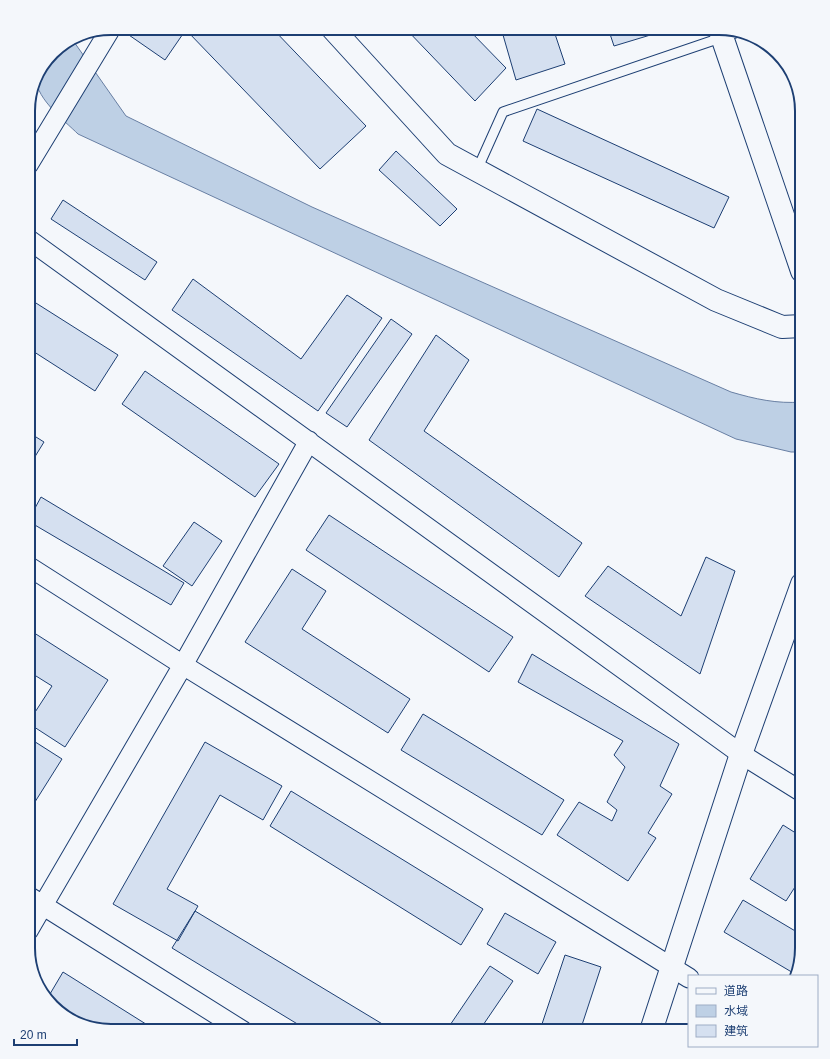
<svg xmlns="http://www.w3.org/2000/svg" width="830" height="1059" viewBox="0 0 830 1059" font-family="Helvetica,'Noto Sans SC',sans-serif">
<rect width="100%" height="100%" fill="#f4f7fb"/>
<!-- water -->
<path fill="#bed0e5" stroke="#687fa3" d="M72,39L126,116L312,207L731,392C755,399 777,404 802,402V452H791L736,439L78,134C65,121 31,95 37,74L56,49Z"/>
<!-- building -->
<path fill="#d5e0f0" stroke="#1d3f73" d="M130,28H187L165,60L126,33Z
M190,28H272L366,126L320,169L187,31Z
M405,28H467L506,68L475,101Z
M501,28H553L565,64L516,80Z
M608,28H655L657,33L614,46Z
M537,109L729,197L714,228L523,141Z
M396,151L457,209L440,226L379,170Z
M63,200L157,262L145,280L51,219Z
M193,279L301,359L347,295L382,318L318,411L172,310Z
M28,298L118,355L95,391L28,348Z
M391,319L412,334L347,427L326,413Z
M436,335L469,360L424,431L582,543L559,577L369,440Z
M145,371L279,464L255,497L122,404Z
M28,432L44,442L28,468Z
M41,497L184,583L171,605L28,521Z
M329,515L513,637L489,672L306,550Z
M194,522L222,541L192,586L163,566Z
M706,557L735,571L700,674L585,596L608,566L681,616Z
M292,569L326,591L302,629L410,699L388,733L245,642Z
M28,629L108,680L65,747L28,723L52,686L28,671Z
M532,654L679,744L660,786L672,794L648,833L656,838L628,881L557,835L579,802L612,821L617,810L607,802L625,767L614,755L623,741L518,682Z
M423,714L564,800L542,835L401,750Z
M29,738L62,759L28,813V739Z
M205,742L282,786L263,820L220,795L167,889L198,906L178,941L113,904Z
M291,791L483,909L461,945L270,826Z
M783,825L802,837V876L786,901L750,879Z
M743,900L802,935V948L795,974L724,932Z
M195,911L394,1031H309L172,948Z
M505,913L556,942L538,974L487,944Z
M565,955L601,967L580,1031H564L542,1024Z
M490,966L513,981L479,1031H446Z
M63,972L157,1031H111L76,1022L62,1012L47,999Z"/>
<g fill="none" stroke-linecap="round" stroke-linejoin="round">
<!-- lane casing -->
<g stroke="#1d3f73" stroke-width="11">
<path id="lane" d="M477,170L503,112L738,32"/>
</g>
<!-- street casing -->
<g stroke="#1d3f73" stroke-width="21">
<path id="street" d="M28,165L111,28
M28,239L741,754L802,792
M28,566L183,665L689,978
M28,896L243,1031
M28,931L183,665L309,441"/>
</g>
<!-- secondary casing -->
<g stroke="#1d3f73" stroke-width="24">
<path id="secondary" d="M332,28L447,154L716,300L782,327L802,326
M719,28L802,271
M651,1031L741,754L802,584"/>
</g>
<!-- lane -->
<use href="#lane" stroke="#f4f7fb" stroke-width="9"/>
<!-- street -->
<use href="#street" stroke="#f4f7fb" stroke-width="19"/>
<!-- secondary -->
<use href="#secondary" stroke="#f4f7fb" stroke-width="22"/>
</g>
<!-- crop -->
<path d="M0 0H830V1059H0ZM111 35H719A76 76 0 0 1 795 111V948A76 76 0 0 1 719 1024H111A76 76 0 0 1 35 948V111A76 76 0 0 1 111 35Z" fill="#f4f7fb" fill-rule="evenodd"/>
<path fill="none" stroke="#1d3f73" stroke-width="2" d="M111 35H719A76 76 0 0 1 795 111V948A76 76 0 0 1 719 1024H111A76 76 0 0 1 35 948V111A76 76 0 0 1 111 35Z"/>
<!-- legend -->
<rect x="688" y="975" width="130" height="72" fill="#f4f7fb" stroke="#9eadc5"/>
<rect x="696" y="988" width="20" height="6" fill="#f4f7fb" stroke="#9eadc5"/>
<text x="724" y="995" font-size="12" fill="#1d3f73">道路</text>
<rect x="696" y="1005" width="20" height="12" fill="#bed0e5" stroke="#9eadc5"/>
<text x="724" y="1015" font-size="12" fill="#1d3f73">水域</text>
<rect x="696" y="1025" width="20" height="12" fill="#d5e0f0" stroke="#9eadc5"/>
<text x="724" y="1035" font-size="12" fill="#1d3f73">建筑</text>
<!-- scale -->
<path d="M14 1039v6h63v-6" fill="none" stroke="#1d3f73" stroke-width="2"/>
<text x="20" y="1039" font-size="12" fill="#1d3f73" stroke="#f4f7fb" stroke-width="3" paint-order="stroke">20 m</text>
</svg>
